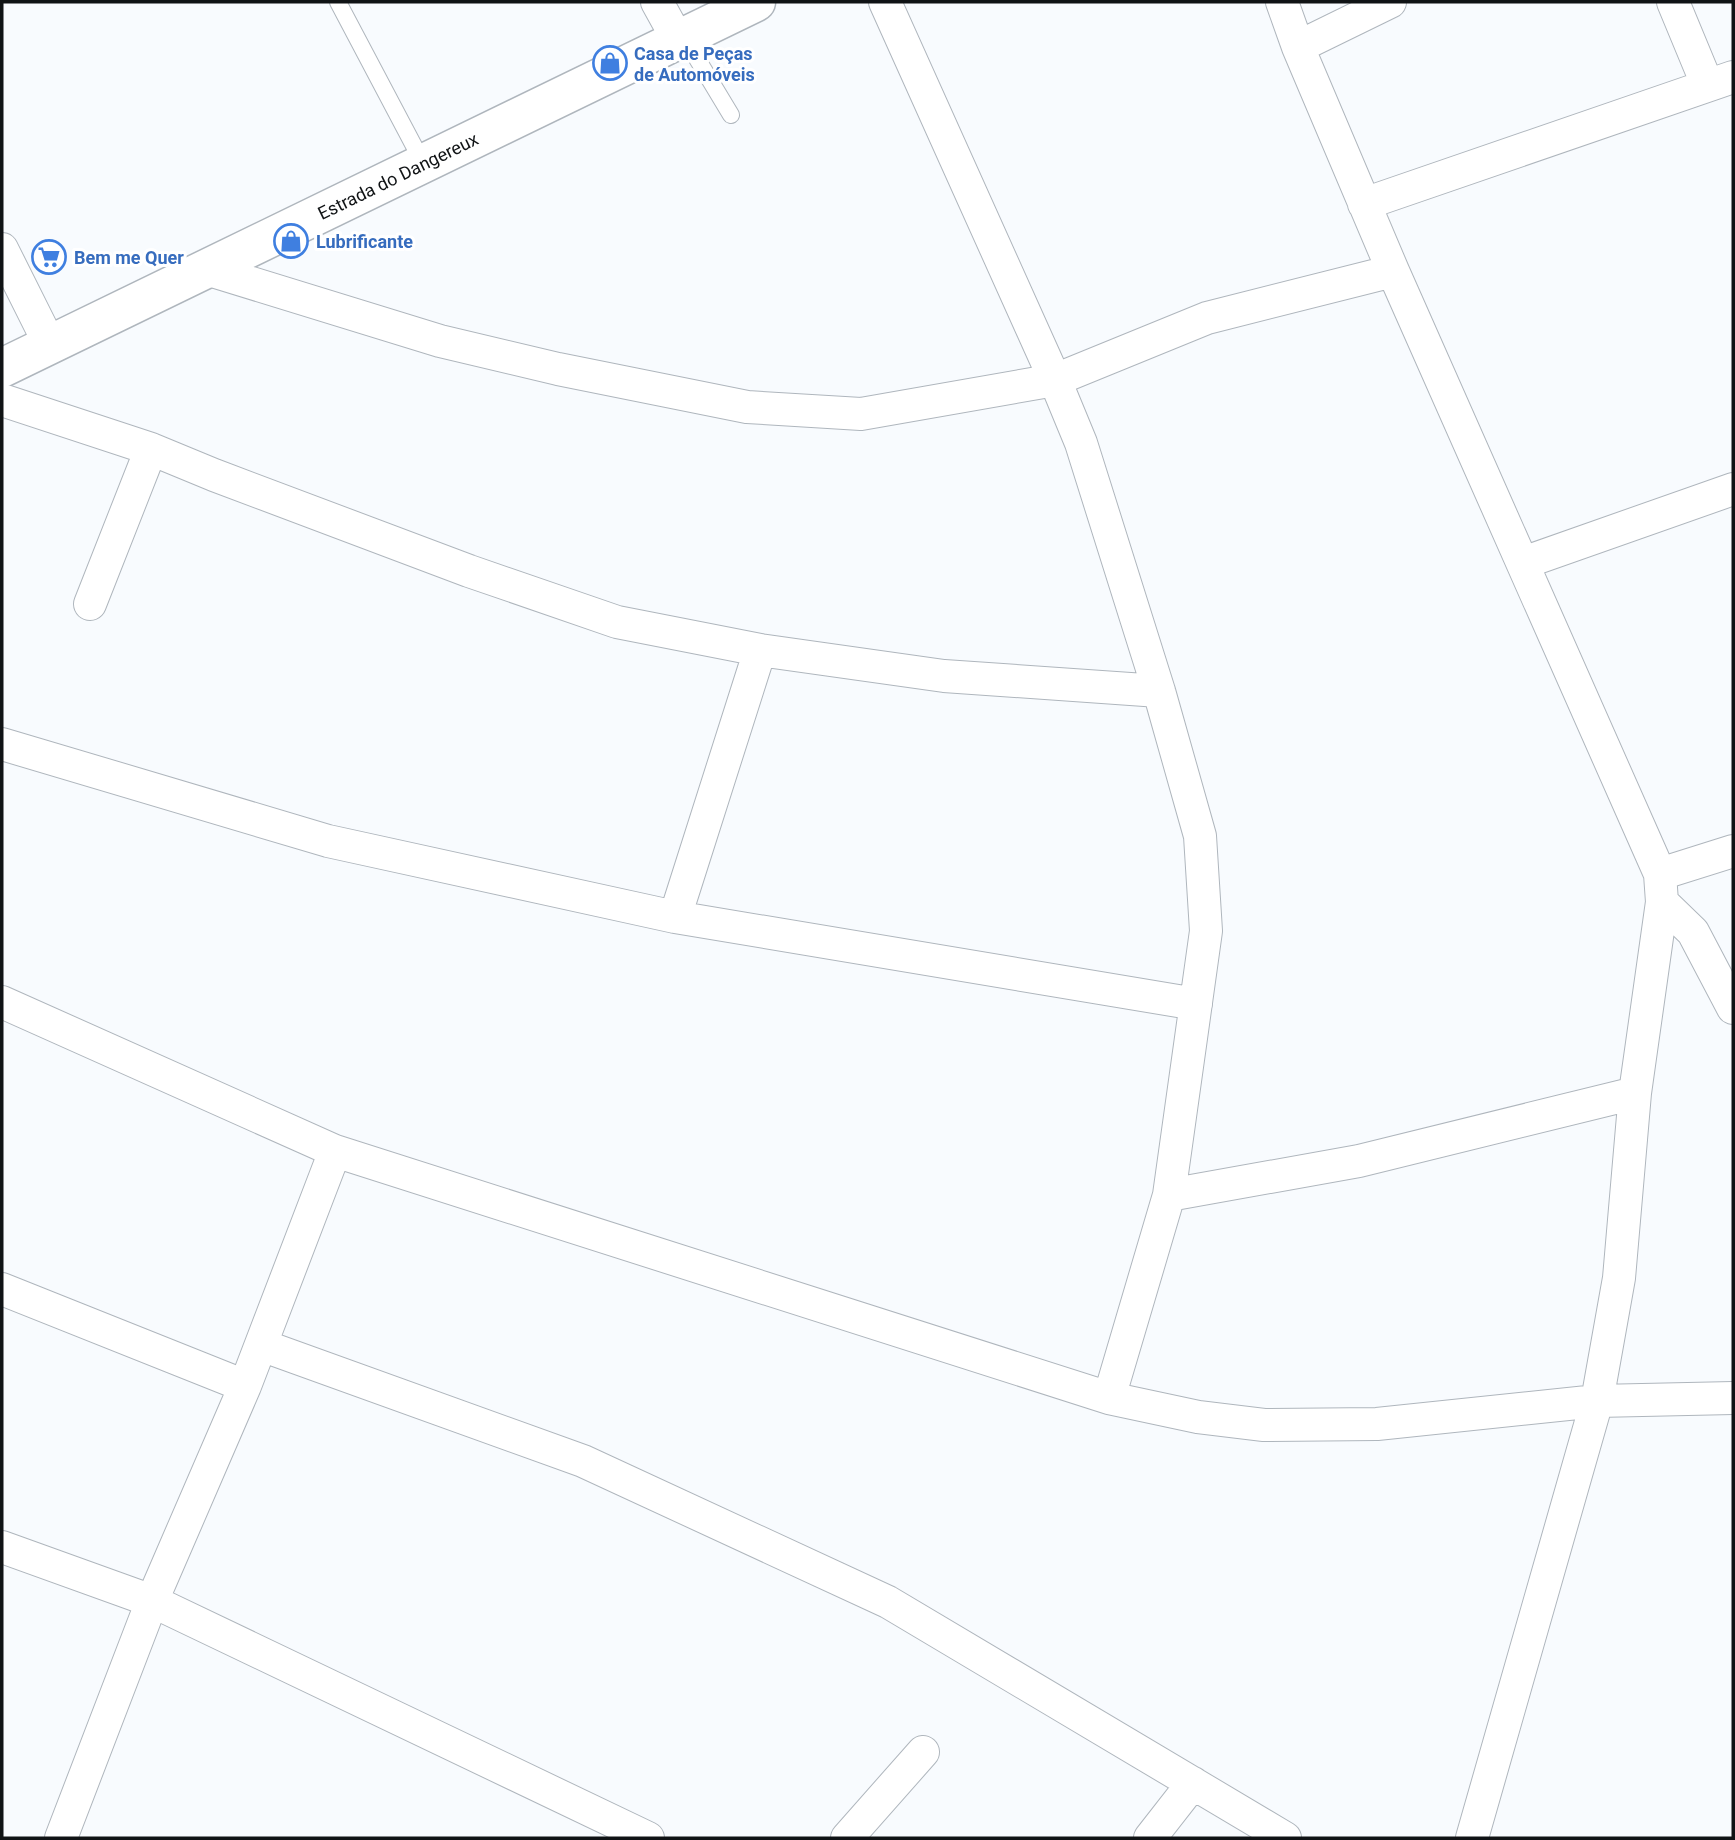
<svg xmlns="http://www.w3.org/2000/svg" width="1735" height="1840" viewBox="0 0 1735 1840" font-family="Roboto,sans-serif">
<rect width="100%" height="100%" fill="#f8fbfe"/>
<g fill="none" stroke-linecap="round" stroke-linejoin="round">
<!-- service casing -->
<g stroke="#afb6bd" stroke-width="18">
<path id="service" d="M338,2L423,163
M684,37L731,115"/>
</g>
<!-- minor casing -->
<g stroke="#afb6bd" stroke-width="34">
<path id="minor" d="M657,2L678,40
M885,2L1055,380L1081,443L1159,691L1200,836L1206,931L1169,1195L1109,1398
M1282,2L1298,47L1393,271L1660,874L1662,902L1635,1093L1619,1278L1597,1401L1472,1838
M1673,2L1707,84
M1298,47L1390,2
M1364,204L1733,77
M2,249L50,345
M206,269L440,341L558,369L747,407L861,414L1055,380L1207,318L1393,271
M2,400L151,449L214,475L469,571L617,622L760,650L944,676L1159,691
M1523,563L1733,489
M90,604L151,449
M2,744L328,841L675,917L1196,1004
M1660,874L1733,851
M1662,902L1693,932L1733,1008
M675,917L760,650
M2,1002L335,1151L1109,1398L1198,1417L1264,1425L1377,1424L1597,1401L1733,1398
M1169,1195L1359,1161L1635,1093
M2,1289L245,1386
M261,1345L583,1461L888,1602L1285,1838
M2,1547L152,1601L648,1838
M61,1838L152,1601L245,1386L335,1151
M847,1838L923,1752
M1150,1838L1193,1783"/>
</g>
<!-- secondary casing -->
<g stroke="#afb6bd" stroke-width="41">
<path id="secondary" d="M2,368L756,2"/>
</g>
<!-- service -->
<use href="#service" stroke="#fff" stroke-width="16"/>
<!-- minor -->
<use href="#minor" stroke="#fff" stroke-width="32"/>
<!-- secondary -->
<use href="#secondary" stroke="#fff" stroke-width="38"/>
</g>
<!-- icons -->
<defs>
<g id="shop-ring" transform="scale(1.75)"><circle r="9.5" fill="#fff" stroke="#3f7fe0" stroke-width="1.5"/><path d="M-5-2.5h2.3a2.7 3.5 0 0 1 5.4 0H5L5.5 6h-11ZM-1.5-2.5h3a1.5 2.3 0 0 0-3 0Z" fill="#3f7fe0"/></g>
<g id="supermarket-ring" transform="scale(1.75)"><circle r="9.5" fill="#fff" stroke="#3f7fe0" stroke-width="1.5"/><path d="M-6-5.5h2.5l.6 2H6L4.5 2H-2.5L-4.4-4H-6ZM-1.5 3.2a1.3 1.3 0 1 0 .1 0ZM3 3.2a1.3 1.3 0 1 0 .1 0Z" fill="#3f7fe0"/></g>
</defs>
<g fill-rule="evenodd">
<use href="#shop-ring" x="610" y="63"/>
<use href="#shop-ring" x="291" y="241"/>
<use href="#supermarket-ring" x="49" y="257"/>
</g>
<g text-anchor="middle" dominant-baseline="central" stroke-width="6" stroke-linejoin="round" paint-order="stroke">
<!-- shop labels -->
<g font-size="18" font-weight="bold" fill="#366cbe" stroke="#fff" text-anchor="start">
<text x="634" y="53">Casa de Peças<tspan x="634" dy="21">de Automóveis</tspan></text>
<text x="316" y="241">Lubrificante</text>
<text x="74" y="257">Bem me Quer</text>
</g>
<!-- street labels -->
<g font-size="18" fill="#101315" stroke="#fff">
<text transform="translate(398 176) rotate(-26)">Estrada do Dangereux</text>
</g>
</g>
<!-- border -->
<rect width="1735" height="1840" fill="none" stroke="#101315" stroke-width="7"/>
</svg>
